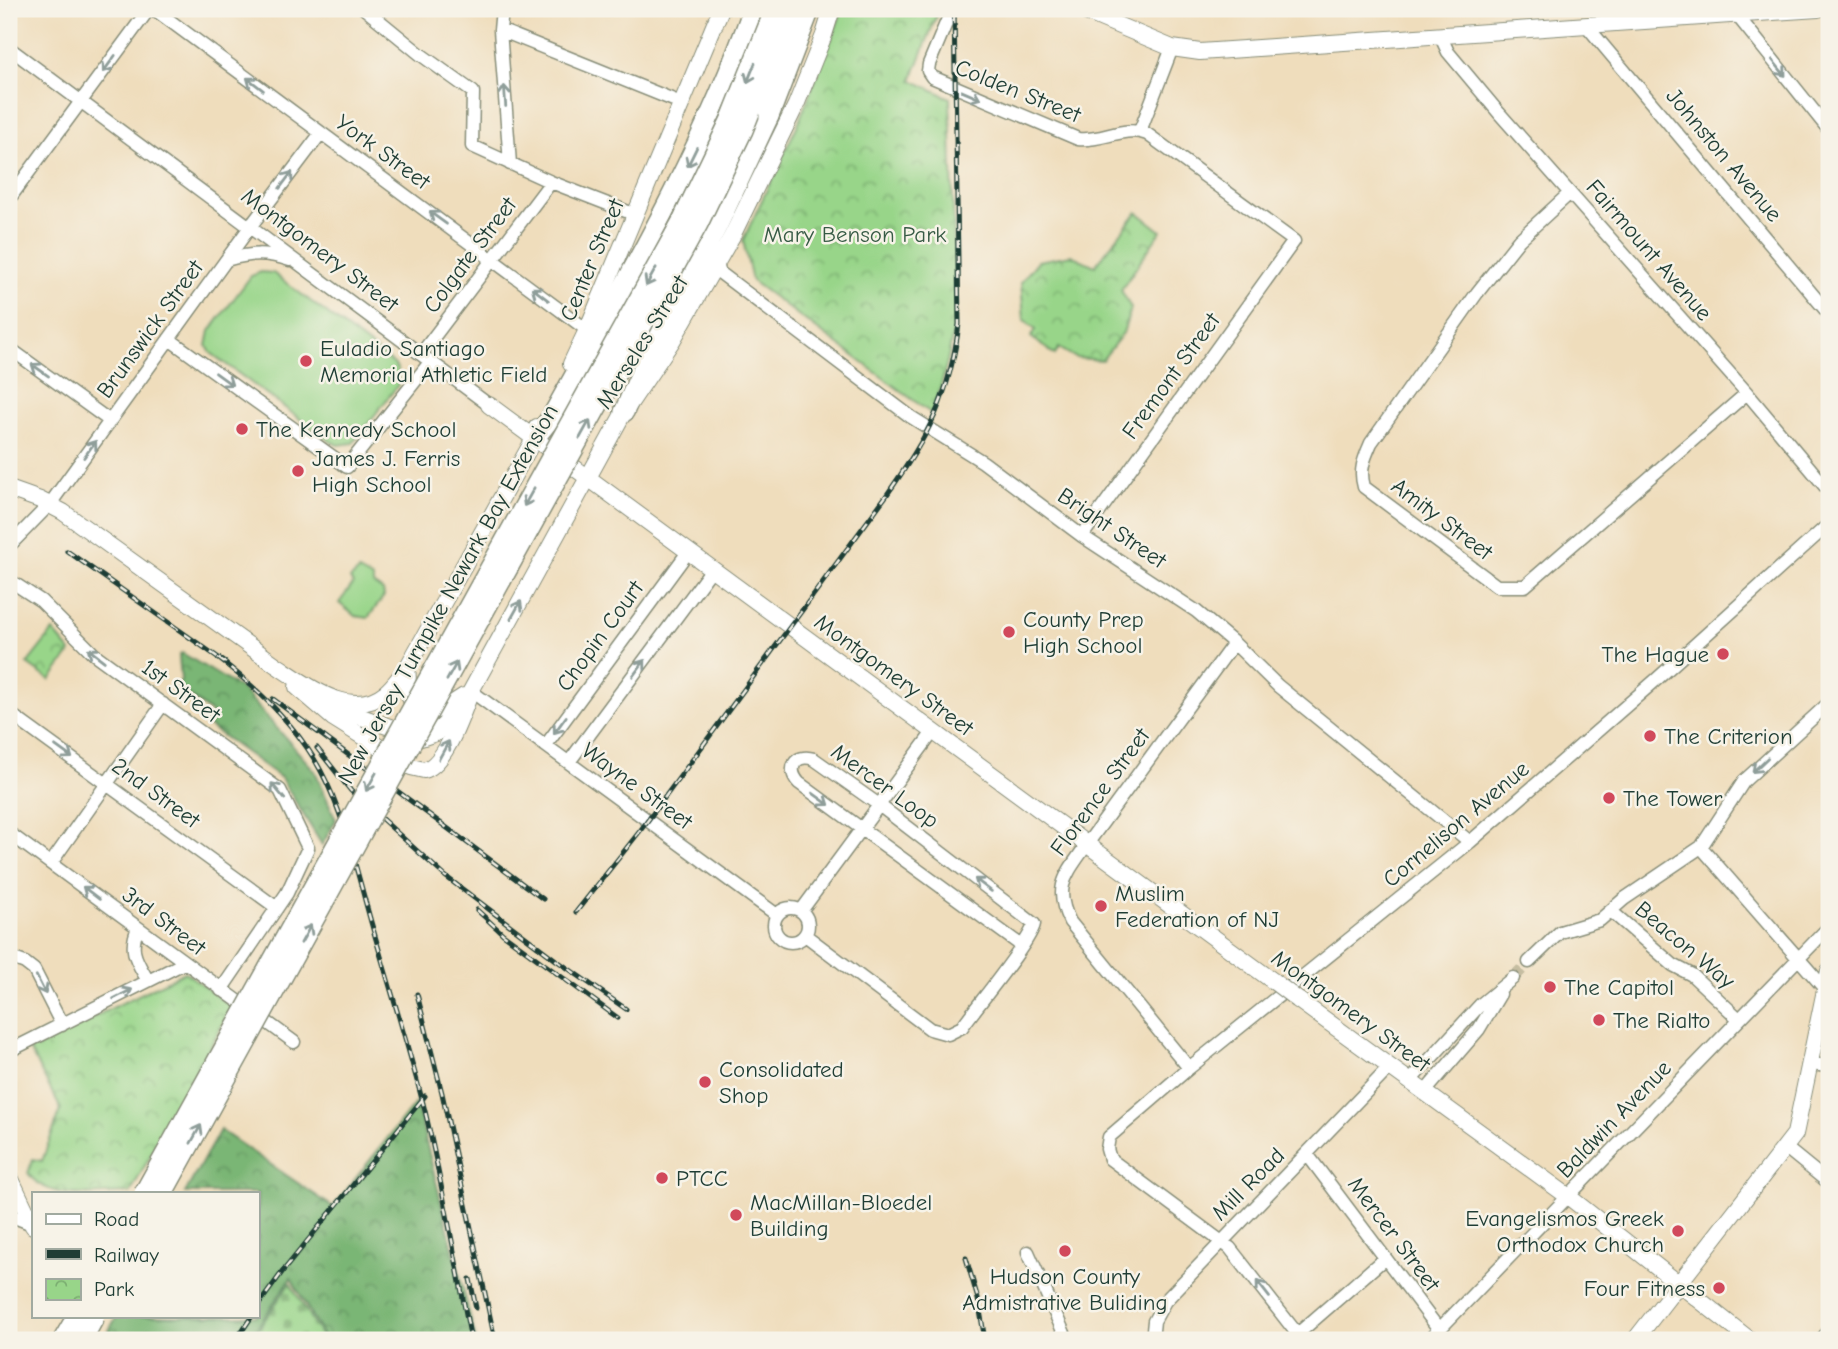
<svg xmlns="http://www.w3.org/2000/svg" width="1838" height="1349" viewBox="0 0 1838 1349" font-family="'Comic Neue',sans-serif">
<defs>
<pattern id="forest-crowns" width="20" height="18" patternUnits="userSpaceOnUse" patternTransform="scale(1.75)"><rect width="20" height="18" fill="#7ab675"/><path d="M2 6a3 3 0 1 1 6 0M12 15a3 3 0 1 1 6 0" fill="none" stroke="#639561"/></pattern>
<pattern id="cemetery-stones" width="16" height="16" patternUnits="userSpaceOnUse" patternTransform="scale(1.75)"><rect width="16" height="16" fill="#98d589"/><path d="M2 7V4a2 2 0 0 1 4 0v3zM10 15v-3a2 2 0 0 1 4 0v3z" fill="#7bae71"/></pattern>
<pattern id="park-crowns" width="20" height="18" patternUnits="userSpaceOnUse" patternTransform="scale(1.75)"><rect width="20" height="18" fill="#98d589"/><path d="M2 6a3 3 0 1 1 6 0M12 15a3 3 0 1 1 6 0" fill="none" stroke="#7bae71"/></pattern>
</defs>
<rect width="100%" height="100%" fill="#f7f3e8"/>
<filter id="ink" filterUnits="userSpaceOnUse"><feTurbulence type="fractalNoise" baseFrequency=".0143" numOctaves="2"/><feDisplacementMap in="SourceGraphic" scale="14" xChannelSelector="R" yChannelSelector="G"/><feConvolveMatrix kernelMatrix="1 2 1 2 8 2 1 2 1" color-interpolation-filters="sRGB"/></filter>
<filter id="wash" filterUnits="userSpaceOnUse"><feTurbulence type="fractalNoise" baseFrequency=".00686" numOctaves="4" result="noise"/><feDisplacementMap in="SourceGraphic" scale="28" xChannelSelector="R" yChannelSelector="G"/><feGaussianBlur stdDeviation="1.57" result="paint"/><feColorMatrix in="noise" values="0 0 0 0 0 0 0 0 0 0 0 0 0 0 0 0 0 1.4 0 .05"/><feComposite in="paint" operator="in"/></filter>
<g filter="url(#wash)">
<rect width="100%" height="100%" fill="#efddbc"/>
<!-- grass -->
<path fill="#98d589" stroke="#5c895e" stroke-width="2" d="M261,272L273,273L394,364L398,370V385L353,443L338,445L331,442L211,353L207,346L210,331L251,276Z
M359,571L373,579V584L383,591L384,596L368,618L355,616L339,603L353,584L350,579Z"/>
<!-- forest -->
<path fill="url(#forest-crowns)" stroke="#4c7a54" stroke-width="2" d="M182,653L243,690L315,771L336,820L322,845L281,778L205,723L212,714L177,685L181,680L179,656Z
M416,1102L476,1340H325L291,1278L249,1340H113L109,1330L117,1316H257V1193H185L220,1130L333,1207Z"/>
<!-- cemetery -->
<path fill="url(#cemetery-stones)" stroke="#5c895e" stroke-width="2" d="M290,1283L323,1340H251Z"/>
<!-- park -->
<path fill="url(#park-crowns)" stroke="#5c895e" stroke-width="2" d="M843,9H939L912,80L950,98L956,310C952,347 944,379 932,414L752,281L743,240L797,126Z
M1137,212L1161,231L1121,290L1131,308L1123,333L1102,360L1076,358L1059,348L1055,355L1031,337L1036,330L1024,320L1021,282L1038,261L1071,255L1095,266Z
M53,631L71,652L50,680L27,664Z
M185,972L232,1007L130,1193C98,1193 49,1203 28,1173L33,1159L42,1161L61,1109L29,1049Z"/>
</g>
<g filter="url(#ink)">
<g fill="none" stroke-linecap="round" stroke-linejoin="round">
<!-- minor-tunnel -->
<path stroke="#c5bda1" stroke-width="12" stroke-dasharray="12 6" stroke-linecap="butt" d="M1513,978L1529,962"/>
<!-- minor casing -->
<g stroke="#878d78" stroke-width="15">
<path id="minor" d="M154,9L587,330
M365,9L420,54L473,92L472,146L551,182L636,215
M502,9L500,30L510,164
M952,9L929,64L928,71L932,77L1078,139C1102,142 1123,125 1147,134L1294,241L1082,536
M1736,14L1829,130
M1586,25L1829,314
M500,30L681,103
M1440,35L1448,52L1499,113L1747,393L1829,491
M9,48L489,405
M1140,131L1172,48
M1570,193L1519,240L1477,293L1371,443C1364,459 1359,470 1364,487L1497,586H1525L1747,393
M9,199L149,9
M226,260C252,253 264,252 290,260
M715,269L911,417L983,462L1082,536L1196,611L1234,643L1278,686L1470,842
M169,339L347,467L431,361
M9,348L110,421
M421,354L551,182
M9,546L50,504L250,227L321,133
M9,580L41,601L94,654L280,790L308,848L287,893L221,990
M471,691L777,915
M9,713L277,908
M546,745L688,552
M569,762L712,569
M9,833L294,1042
M51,863L163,704
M774 925a17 17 0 1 1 34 0a17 17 0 1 1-34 0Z
M801,911L933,732
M1612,912L1673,965L1692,975L1739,1019
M138,928C128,951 137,961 148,981
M805,935L930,1029L948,1034L962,1027C975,1008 1031,941 1034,924L879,805L814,759C795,753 786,769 799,783L1022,946
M9,957L25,963L34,970L62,1025
M1529,962L1560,932L1600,920L1624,899L1701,847
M1825,989L1701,847L1744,781L1829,703
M9,1051L184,963
M1809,1064L1829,1066
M1189,1068L1070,922C1052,886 1067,874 1087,844L1234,643
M1409,1082L1480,1005L1513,978
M1424,1093L1479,1029L1500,994
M1786,1148L1829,1183
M1307,1154L1447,1340
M9,1215L32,1224
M1028,1252L1067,1340
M1293,1338L1385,1258
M1152,1340L1154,1321L1165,1301L1390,1067
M1302,1340L1230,1248L1110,1159L1107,1149L1109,1137L1189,1068L1470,842L1657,679L1829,524
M1429,1340L1829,927
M1821,1340L1829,1331"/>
</g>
<!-- major casing -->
<g stroke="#878d78" stroke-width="18">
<path id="major" d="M1079,9L1172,48L1200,52L1818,9
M571,364L587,330L721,9
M489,405L1273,981
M9,489L40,500L63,512L276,665C305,684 351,721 385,693C394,686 400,676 407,668L534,439L537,427
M407,668C409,677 406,686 409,695C418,725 448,707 464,696
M297,687L333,718L411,767L424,770C446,765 463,711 471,691L624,412L672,341L732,236L796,105L824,35L832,9
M333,707L421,738L436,733L456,713
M1298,1000L1569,1197L1750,1340
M9,1175L33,1226
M1635,1340L1795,1134L1829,971"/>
</g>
<!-- highway casing -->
<g stroke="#878d78" stroke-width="22">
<path id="highway" d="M709,242V262L715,269
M624,412L652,347L717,227L769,116
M534,439L551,418C625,284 702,153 753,9"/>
</g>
<!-- minor -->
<use href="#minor" stroke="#fff" stroke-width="12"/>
<!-- major -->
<use href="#major" stroke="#fff" stroke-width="16"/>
<!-- highway -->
<use href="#highway" stroke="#fff" stroke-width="19"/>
<!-- rail casing -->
<g stroke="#1f3d34" stroke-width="5">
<path id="rail" d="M67,551L226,663
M218,658C257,688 298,727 321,771C345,816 357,873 371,922C389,985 409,1048 425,1111C443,1187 456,1264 471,1340
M273,699L543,899
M317,748L351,791L445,876L556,960L626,1009
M477,910L503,934L618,1018
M576,912L640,831L886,496C928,437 950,396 959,324L954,9
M417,994L442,1093L495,1340
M966,1258L978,1299L985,1340
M470,1279L476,1308
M257,1307L283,1271L425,1096
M236,1340L252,1316"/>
</g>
<!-- rail -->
<use href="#rail" stroke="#f7f3e8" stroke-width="2.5" stroke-dasharray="8" stroke-linecap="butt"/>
<!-- major-bridge casing -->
<g stroke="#878d78" stroke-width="18" stroke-linecap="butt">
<path id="major-bridge" d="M1273,981L1298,1000"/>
</g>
<!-- highway-bridge casing -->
<g stroke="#878d78" stroke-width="22" stroke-linecap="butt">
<path id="highway-bridge" d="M769,116L810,9
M144,1193L681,223L731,119L775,9
M163,1193L698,224L743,130L791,9
M63,1340L77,1316
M82,1340L95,1316"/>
</g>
<!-- major-bridge -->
<use href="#major-bridge" stroke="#fff" stroke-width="16"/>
<!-- highway-bridge -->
<use href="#highway-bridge" stroke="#fff" stroke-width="19"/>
</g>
<!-- one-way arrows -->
<defs><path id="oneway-shaft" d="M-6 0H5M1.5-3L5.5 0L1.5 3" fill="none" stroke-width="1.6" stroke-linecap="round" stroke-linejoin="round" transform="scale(1.75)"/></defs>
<g stroke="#8f9e9a">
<use href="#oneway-shaft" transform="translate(109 64) rotate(126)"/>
<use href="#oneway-shaft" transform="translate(1779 68) rotate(51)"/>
<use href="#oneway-shaft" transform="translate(751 73) rotate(112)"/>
<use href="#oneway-shaft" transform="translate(255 84) rotate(-143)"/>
<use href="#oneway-shaft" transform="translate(971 95) rotate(23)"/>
<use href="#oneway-shaft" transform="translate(505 96) rotate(-94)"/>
<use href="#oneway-shaft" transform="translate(692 157) rotate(116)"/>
<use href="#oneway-shaft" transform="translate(286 180) rotate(-53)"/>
<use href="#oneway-shaft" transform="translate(438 218) rotate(-144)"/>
<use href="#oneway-shaft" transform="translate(651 277) rotate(119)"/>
<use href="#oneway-shaft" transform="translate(540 294) rotate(-143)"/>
<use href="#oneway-shaft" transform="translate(40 370) rotate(-145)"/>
<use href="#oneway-shaft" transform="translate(224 379) rotate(36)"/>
<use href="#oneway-shaft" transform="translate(585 429) rotate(-61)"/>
<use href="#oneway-shaft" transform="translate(90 449) rotate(-54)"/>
<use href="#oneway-shaft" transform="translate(529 497) rotate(119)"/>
<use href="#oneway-shaft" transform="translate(516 610) rotate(-61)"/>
<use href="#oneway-shaft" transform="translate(96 655) rotate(-142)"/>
<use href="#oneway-shaft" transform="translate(639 668) rotate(-53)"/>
<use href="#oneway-shaft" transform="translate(452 671) rotate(-61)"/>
<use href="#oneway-shaft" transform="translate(560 725) rotate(126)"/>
<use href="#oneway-shaft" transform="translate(444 750) rotate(-61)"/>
<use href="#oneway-shaft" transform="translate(64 752) rotate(36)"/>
<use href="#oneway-shaft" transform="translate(1760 765) rotate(136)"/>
<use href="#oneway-shaft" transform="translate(371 782) rotate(119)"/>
<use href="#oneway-shaft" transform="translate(278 791) rotate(-130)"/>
<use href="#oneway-shaft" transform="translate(821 799) rotate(36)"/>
<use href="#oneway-shaft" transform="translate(983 885) rotate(-143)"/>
<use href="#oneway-shaft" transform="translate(91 893) rotate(-143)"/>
<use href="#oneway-shaft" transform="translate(306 934) rotate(-61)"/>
<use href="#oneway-shaft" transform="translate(41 985) rotate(63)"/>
<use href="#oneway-shaft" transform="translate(123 994) rotate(-27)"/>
<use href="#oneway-shaft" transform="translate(196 1134) rotate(-61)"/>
<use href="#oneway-shaft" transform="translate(1263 1289) rotate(-128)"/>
</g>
</g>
<!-- markers -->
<g fill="#d1495b" stroke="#f7f3e8" stroke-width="2.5">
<circle cx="306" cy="361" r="7"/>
<circle cx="242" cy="429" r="7"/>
<circle cx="298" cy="471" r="7"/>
<circle cx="1009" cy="632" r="7"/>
<circle cx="1723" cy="654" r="7"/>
<circle cx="1650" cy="736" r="7"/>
<circle cx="1609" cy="798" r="7"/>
<circle cx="1101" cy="906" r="7"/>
<circle cx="1550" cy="987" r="7"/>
<circle cx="1599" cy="1020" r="7"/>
<circle cx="705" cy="1082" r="7"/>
<circle cx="662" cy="1178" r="7"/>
<circle cx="736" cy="1215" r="7"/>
<circle cx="1678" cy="1231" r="7"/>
<circle cx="1065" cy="1251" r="7"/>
<circle cx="1719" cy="1288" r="7"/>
</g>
<g text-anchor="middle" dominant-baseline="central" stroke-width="5" stroke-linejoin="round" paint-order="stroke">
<!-- street labels -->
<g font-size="23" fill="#1f3d34" stroke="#f7f3e8">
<text transform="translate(1018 91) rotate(22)">Colden Street</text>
<text transform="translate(383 152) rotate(36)">York Street</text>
<text transform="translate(1724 155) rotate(50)">Johnston Avenue</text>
<text transform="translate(320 250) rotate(37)">Montgomery Street</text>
<text transform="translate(1649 250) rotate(49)">Fairmount Avenue</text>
<text transform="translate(470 255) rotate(-53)">Colgate Street</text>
<text transform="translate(592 260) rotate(-67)">Center Street</text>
<text transform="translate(150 329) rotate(-54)">Brunswick Street</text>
<text transform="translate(642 342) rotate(-58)">Merseles Street</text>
<text transform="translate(1171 376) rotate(-54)">Fremont Street</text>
<text transform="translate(1442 519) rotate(37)">Amity Street</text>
<text transform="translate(1112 528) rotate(34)">Bright Street</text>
<text transform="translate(448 594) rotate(-61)">New Jersey Turnpike Newark Bay Extension</text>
<text transform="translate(600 636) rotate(-54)">Chopin Court</text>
<text transform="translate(894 675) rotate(36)">Montgomery Street</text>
<text transform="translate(181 691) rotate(36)">1st Street</text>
<text transform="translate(637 786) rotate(36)">Wayne Street</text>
<text transform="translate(885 786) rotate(36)">Mercer Loop</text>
<text transform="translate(1100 792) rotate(-54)">Florence Street</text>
<text transform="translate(156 793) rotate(36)">2nd Street</text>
<text transform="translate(1456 824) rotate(-40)">Cornelison Avenue</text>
<text transform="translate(164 921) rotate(37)">3rd Street</text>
<text transform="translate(1685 945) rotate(40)">Beacon Way</text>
<text transform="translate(1351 1011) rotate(36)">Montgomery Street</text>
<text transform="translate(1614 1119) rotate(-46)">Baldwin Avenue</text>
<text transform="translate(1248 1184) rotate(-45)">Mill Road</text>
<text transform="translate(1394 1234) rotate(53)">Mercer Street</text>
</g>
<!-- park labels -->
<g font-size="23" fill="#375b45" stroke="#f7f3e8">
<text x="855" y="234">Mary Benson Park</text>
</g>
<!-- poi labels -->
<g font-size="23" fill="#1f3d34" stroke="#f7f3e8" text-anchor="start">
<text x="320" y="348">Euladio Santiago<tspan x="320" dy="26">Memorial Athletic Field</tspan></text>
<text x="256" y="429">The Kennedy School</text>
<text x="312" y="458">James J. Ferris<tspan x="312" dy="26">High School</tspan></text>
<text x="1023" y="619">County Prep<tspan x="1023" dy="26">High School</tspan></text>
<text x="1709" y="654" text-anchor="end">The Hague</text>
<text x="1664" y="736">The Criterion</text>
<text x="1623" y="798">The Tower</text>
<text x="1115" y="893">Muslim<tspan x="1115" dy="26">Federation of NJ</tspan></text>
<text x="1564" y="987">The Capitol</text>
<text x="1613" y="1020">The Rialto</text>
<text x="719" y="1069">Consolidated<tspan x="719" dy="26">Shop</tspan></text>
<text x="676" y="1178">PTCC</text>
<text x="750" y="1202">MacMillan-Bloedel<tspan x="750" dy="26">Building</tspan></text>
<text x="1664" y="1218" text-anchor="end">Evangelismos Greek<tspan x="1664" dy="26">Orthodox Church</tspan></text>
<text x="1065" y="1276" text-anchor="middle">Hudson County<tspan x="1065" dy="26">Admistrative Buliding</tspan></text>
<text x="1705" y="1288" text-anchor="end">Four Fitness</text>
</g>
</g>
<!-- margin -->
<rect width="1838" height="1349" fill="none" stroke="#f7f3e8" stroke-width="35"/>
<!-- legend -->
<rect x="32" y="1192" width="228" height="126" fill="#f7f3e8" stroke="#a1aaa0" stroke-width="2"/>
<rect x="46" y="1214" width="35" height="10" fill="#ffffff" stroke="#a1aaa0" stroke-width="2"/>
<text x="94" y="1226" font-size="21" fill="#1f3d34">Road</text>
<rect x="46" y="1249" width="35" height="10" fill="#1f3d34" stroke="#a1aaa0" stroke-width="2"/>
<text x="94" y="1262" font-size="21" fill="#1f3d34">Railway</text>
<rect x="46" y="1279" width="35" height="21" fill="url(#park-crowns)" stroke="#a1aaa0" stroke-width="2"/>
<text x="94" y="1296" font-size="21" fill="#1f3d34">Park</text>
</svg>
